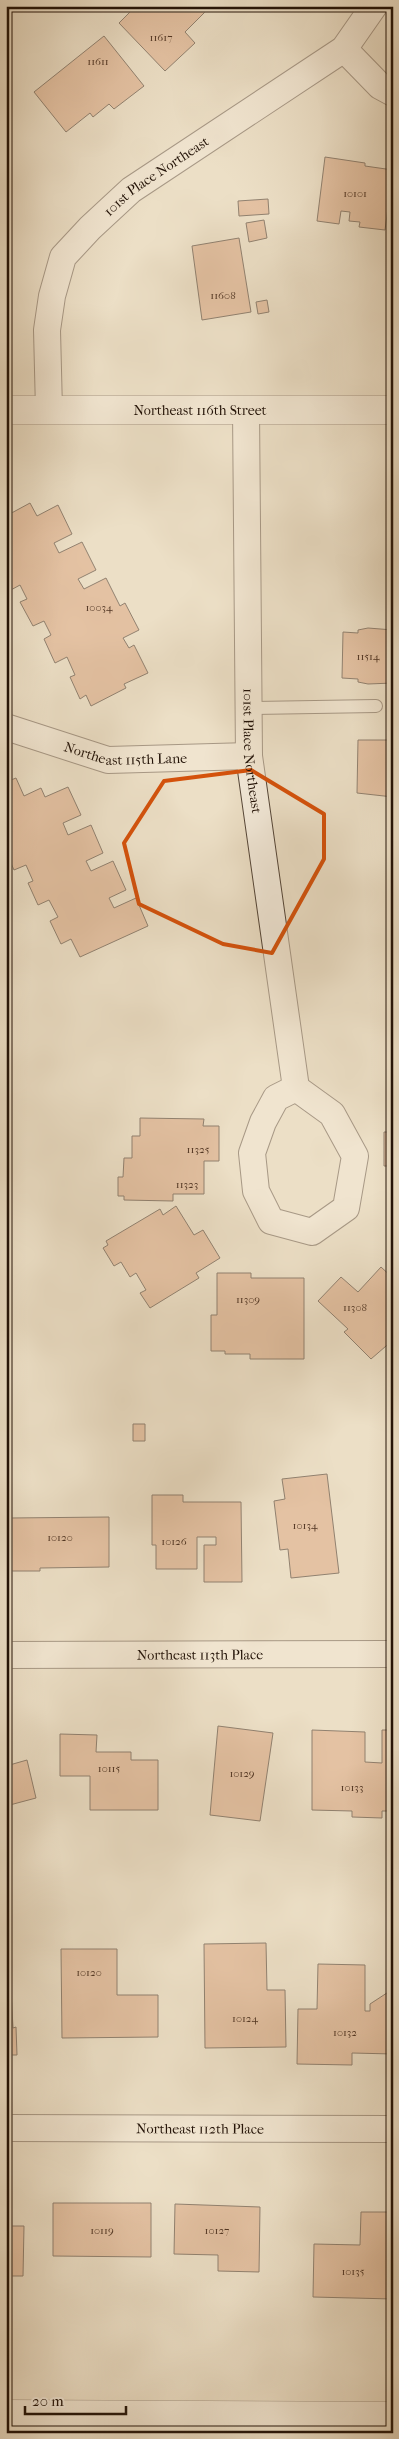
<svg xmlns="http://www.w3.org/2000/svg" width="399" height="2439" viewBox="0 0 399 2439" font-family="'IM FELL French Canon',serif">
<rect width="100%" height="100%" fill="#ecdfc6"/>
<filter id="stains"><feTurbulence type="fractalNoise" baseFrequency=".004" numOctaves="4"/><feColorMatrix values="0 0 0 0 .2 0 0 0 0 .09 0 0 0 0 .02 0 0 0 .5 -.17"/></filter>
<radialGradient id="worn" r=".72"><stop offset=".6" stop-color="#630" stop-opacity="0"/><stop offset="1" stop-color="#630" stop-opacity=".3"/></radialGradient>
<!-- building -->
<path fill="#d99f78" stroke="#221207" d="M211,6L185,32L195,43L165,71L119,23L136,6Z
M104,36L144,86L114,109L109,104L93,117L90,113L66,132L34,92Z
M325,157L365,163V166L393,170L385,230L359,227L360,222L349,221L350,212L341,211L339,224L317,221Z
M268,199L269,214L239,216L238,201Z
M264,220L267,238L249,242L246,223Z
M239,238L251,312L202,320L192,246Z
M267,300L269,312L258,314L256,302Z
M30,503L37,516L58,505L72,534L54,543L59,553L82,542L96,570L78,579L84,589L106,578L120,606L125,603L139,630L123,638L129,648L134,645L148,673L124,684L126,688L91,706L86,695L80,699L70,677L75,675L67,657L55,663L44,639L51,635L44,621L33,626L20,602L27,599L20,585L9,591L6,586V516Z
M368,628L393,630V683L368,684L358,682V679L342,678L343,632L358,633V630Z
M358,740H393V797L357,793Z
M16,778L24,796L41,788L45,797L68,787L81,815L63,823L68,835L91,825L103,853L86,861L91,871L113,861L126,890L109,898L114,908L136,898L148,926L80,957L71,939L61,944L50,921L58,917L49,900L38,905L28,883L33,881L26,865L14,870L6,852V846L11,843L6,832V782Z
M140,1118L204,1119L203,1126H219V1161H204V1194H173V1201L124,1200V1196H118V1177H123L124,1158H132V1136H140Z
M384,1132H393V1166H384Z
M176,1206L194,1235L203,1230L220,1258L196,1273L199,1278L150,1308L140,1293L146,1290L136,1273L130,1277L121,1262L114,1266L103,1248L108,1245L106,1241L160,1209L163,1215Z
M381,1267L393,1278V1340L371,1359L344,1332L348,1329L318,1301L341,1277L358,1292Z
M217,1273H251V1278H304V1359H250V1354H225V1351H211V1315H217Z
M133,1424H145V1441H133Z
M327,1474L339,1573L291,1578L288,1549L280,1550L274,1501L285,1499L282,1479Z
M152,1495H183V1502H241L242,1582H204V1545H216V1537H197V1569H156V1545H152Z
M109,1517V1567L40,1568V1571H8V1556H10V1518Z
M218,1726L273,1733L260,1821L210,1815Z
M312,1730L365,1732V1762L382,1763V1730H393V1811H382V1818L352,1817V1811L312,1810Z
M60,1734L97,1735L96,1752H131V1760H158V1810H90V1776H60Z
M27,1760L36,1798L6,1806V1766Z
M266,1943L267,1990H285L286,2047L205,2048L204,1944Z
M61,1949H117V1995H158V2037L62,2038Z
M6,1954H9L13,2028L16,2027L17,2055H6Z
M318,1964L365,1965V2011H370V2004L393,1989V2054L352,2053V2065L297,2064L298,2009H317Z
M53,2203H151V2257L53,2256Z
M175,2204L260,2207L259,2272L218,2271V2255L174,2254Z
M361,2212H393V2299L313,2297L314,2244L360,2245Z
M6,2226H24L23,2276H6Z"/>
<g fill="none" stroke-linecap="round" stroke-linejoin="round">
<!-- service casing -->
<g stroke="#544537" stroke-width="14">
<path id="service" d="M249,708L376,706"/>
</g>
<!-- minor casing -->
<g stroke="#544537" stroke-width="28">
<g id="minor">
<path d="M344,49L380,86L393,93"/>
<path id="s1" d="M49,410L47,330L52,296L63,257L90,228L131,190L344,49L374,6"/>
<path id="s2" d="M246,410L249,756L296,1088L332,1114L355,1156L346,1208L312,1232L271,1221L256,1191L252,1153L263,1122L276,1098L296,1088"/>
<path id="s3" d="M6,727L108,760L249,756"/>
<path id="s4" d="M6,1655L393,1654"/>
<path id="s5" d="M6,2128L393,2129"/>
</g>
</g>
<!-- tertiary casing -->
<g stroke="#544537" stroke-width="29">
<g id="tertiary">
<path id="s6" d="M6,410H393"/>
<path d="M6,2414L393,2416"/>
</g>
</g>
<!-- service -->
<use href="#service" stroke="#f3eada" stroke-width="12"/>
<!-- minor -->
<use href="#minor" stroke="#f3eada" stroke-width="26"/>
<!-- tertiary -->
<use href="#tertiary" stroke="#f3eada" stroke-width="28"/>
</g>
<!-- marked area -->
<path d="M0 0H399V2439H0ZM251,770L324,814V859L272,953L223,944L139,904L124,843L164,781Z" fill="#ecdfc6" fill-opacity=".55" fill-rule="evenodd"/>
<path fill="none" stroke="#d4520c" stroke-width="4" stroke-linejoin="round" d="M251,770L324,814V859L272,953L223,944L139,904L124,843L164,781Z"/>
<g text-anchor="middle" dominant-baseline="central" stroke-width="4" stroke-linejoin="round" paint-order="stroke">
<!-- number labels -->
<g font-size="11" fill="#503523">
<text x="161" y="37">11617</text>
<text x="98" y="61">11611</text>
<text x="355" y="193">10101</text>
<text x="223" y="295">11608</text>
<text x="99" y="607">10034</text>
<text x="368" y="656">11514</text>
<text x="198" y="1149">11325</text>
<text x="187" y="1184">11323</text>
<text x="248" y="1299">11309</text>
<text x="355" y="1307">11308</text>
<text x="305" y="1525">10134</text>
<text x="60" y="1537">10120</text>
<text x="174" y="1541">10126</text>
<text x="109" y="1768">10115</text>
<text x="242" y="1773">10129</text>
<text x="352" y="1787">10133</text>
<text x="89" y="1972">10120</text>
<text x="245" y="2018">10124</text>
<text x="345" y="2032">10132</text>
<text x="102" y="2230">10119</text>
<text x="217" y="2230">10127</text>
<text x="353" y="2271">10135</text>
</g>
<!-- street labels -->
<g font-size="14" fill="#221207" stroke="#f3eada">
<text stroke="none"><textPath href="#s1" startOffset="279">101st Place Northeast</textPath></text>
<text stroke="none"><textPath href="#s6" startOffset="194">Northeast 116th Street</textPath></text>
<text stroke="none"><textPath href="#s2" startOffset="341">101st Place Northeast</textPath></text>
<text stroke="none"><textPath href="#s3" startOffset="124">Northeast 115th Lane</textPath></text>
<text stroke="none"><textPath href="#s4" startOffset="194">Northeast 113th Place</textPath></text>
<text stroke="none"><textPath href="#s5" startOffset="194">Northeast 112th Place</textPath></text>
</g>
</g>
<!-- margin -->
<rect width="399" height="2439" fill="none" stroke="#ecdfc6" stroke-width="25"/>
<rect x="8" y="8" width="384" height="2424" fill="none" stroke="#221207" stroke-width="2.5"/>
<rect x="12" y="12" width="374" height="2414" fill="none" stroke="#221207"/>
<!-- scale -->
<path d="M25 2406v8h101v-8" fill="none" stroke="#221207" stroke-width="2.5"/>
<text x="32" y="2406" font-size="15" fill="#221207" stroke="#f3eada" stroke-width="4" paint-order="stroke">20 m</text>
<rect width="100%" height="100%" filter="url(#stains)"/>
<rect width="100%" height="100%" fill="url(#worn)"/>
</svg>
